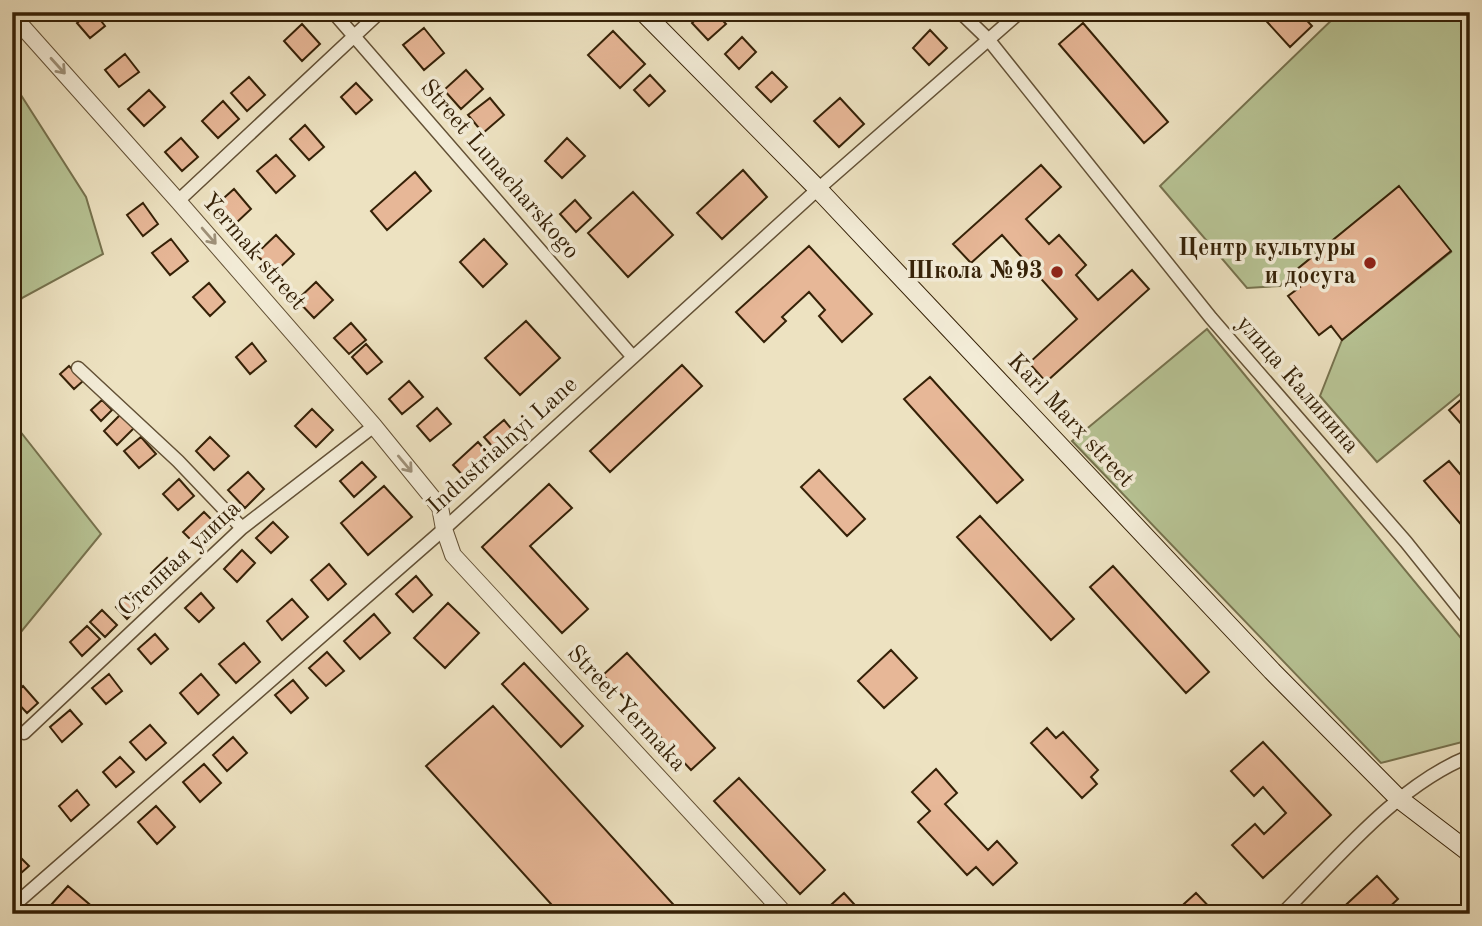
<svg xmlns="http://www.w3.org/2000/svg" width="1482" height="926" viewBox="0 0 1482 926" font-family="'Old Standard TT',serif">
<rect width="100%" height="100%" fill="#ede2c1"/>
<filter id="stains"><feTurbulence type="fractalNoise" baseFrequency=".00286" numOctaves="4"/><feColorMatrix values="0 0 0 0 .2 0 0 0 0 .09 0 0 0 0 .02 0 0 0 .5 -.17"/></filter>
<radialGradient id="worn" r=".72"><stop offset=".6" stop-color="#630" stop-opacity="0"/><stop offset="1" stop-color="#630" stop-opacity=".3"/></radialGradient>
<!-- green -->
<path fill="#b7c394" stroke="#76724e" stroke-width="2" d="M1340,12H1470V386L1377,462L1320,396L1342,340L1451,252L1399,187L1290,275L1280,286L1247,288L1160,186Z
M12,81L86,197L103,254L22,298L12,314Z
M1207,329L1470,649V740L1381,763L1072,441Z
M12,421L101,534L12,643Z"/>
<!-- building -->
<path fill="#e7b797" stroke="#352107" stroke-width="2" d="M90,12H94L105,26L90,38L77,23Z
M704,12H715L726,24L708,40L692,23Z
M1258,12H1299L1312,26L1290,47Z
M1083,23L1168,122L1144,143L1059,44Z
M302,24L320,44L302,61L284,41Z
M424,28L444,53L424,70L403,45Z
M930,30L947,48L929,65L913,48Z
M613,31L645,64L620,88L588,55Z
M742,37L756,52L739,69L725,54Z
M125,54L139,72L119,87L105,70Z
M466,70L483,89L461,109L444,90Z
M772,72L787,87L771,102L756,87Z
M650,75L665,91L649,106L634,90Z
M249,77L265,95L247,111L231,93Z
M356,83L372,100L356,114L341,97Z
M149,90L165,107L144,126L128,109Z
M490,98L504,115L483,133L468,115Z
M840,98L864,124L839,147L814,121Z
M223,101L239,119L218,138L202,121Z
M305,125L324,147L309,160L290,139Z
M181,138L198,157L182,171L165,152Z
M567,138L585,156L562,178L545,161Z
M276,155L295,176L276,193L257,171Z
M1041,165L1061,187L1026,219L1049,244L1059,235L1086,265L1076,275L1098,300L1132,270L1149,289L1046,382L1029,363L1077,319L1002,235L971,263L953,244Z
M743,170L767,197L722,239L697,213Z
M415,172L431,191L387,230L371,211Z
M1399,186L1451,251L1342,340L1331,326L1319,335L1288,296L1300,287L1290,275Z
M234,189L251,209L235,224L217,204Z
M633,192L673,235L628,277L588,233Z
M575,200L591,218L576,232L560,214Z
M143,203L158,224L143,236L127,215Z
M276,235L294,254L274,273L256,254Z
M171,239L188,261L170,275L152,253Z
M484,239L507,264L483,287L460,262Z
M809,246L872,314L842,342L819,316L825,310L809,292L782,317L786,321L764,342L736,312Z
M316,282L333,300L314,318L297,300Z
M209,283L225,302L210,316L193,297Z
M526,321L560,358L520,395L485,358Z
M351,323L366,340L349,354L334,338Z
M252,343L266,361L250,374L236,357Z
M366,344L382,362L367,374L352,357Z
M682,365L702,386L610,472L590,451Z
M69,366L83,381L74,389L60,374Z
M930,377L1023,480L997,503L904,399Z
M409,381L423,397L402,414L389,399Z
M1463,398L1470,406V434L1449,410Z
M102,400L112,410L101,421L91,410Z
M437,408L451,424L430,441L417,426Z
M312,409L333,430L316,447L295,426Z
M120,415L134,428L117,445L104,431Z
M504,420L519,438L499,454L484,437Z
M141,437L156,454L139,468L124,451Z
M210,437L229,456L214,470L196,451Z
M478,442L493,459L468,481L453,465Z
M1449,461L1466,481L1470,479V535L1424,481Z
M362,462L376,477L354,497L340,481Z
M819,470L865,519L847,536L801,487Z
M248,472L264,489L245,508L228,490Z
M179,479L194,496L178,510L163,494Z
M549,484L572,508L530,546L588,609L562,633L482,547Z
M384,486L412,517L368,555L341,523Z
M204,512L222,530L201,550L183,532Z
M980,516L1074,619L1051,640L957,537Z
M273,522L288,537L271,553L256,538Z
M242,550L255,563L237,582L224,569Z
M167,558L177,568L161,584L151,573Z
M329,564L346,584L328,600L311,580Z
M1113,566L1209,672L1186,693L1090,587Z
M416,576L432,595L413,612L396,594Z
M131,593L142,604L127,619L116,607Z
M201,593L214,608L199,622L185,608Z
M292,599L308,617L282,640L267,621Z
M448,603L479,633L445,668L414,638Z
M102,610L117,625L105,637L90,622Z
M374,614L390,633L360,659L344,641Z
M87,626L100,639L82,656L70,642Z
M155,634L168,649L151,664L138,649Z
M244,643L260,662L236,683L219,664Z
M891,650L917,678L884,708L858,681Z
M327,652L344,671L326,686L309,668Z
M627,653L715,748L691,770L603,675Z
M524,663L583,726L561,747L502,684Z
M109,674L122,691L106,704L92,688Z
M201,674L219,695L198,714L180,693Z
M293,680L308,698L291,713L275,695Z
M23,686L38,703L27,713L12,697Z
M493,706L682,914H560L426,766Z
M70,710L82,724L62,742L50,727Z
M150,725L166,743L146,760L130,742Z
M1047,728L1056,738L1063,732L1098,770L1091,777L1097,784L1082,798L1031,743Z
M233,737L247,753L227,771L213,755Z
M1263,742L1331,815L1263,878L1232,845L1255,824L1264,834L1286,813L1263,787L1254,796L1231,771Z
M120,757L134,772L116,787L103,772Z
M204,764L221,783L200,802L183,782Z
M936,769L957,793L945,804L988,850L997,841L1017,863L993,885L976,867L967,875L918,822L930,811L912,792Z
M739,778L825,870L800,894L714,801Z
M77,790L89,805L71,821L59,806Z
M156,806L175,827L157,844L138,822Z
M12,849L29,866L12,881Z
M1377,876L1398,899L1382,914H1336Z
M68,886L95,909L91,914H61L51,905Z
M844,893L863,914H821Z
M1196,893L1216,914H1173Z"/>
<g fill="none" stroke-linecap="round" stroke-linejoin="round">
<!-- minor casing -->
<g stroke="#635136" stroke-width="15">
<path id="minor" d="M333,12L632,356
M960,12L988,39L1211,318L1406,542L1470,622
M178,201L380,12
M78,368L178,461L242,528
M24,733L242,528L374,426
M12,907L444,529L818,189L1020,12
M1282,914C1338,858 1397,785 1470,756"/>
</g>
<!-- tertiary casing -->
<g stroke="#635136" stroke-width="18">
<path id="tertiary" d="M12,15L178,201L374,426L440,507L444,529L453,555L785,914"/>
</g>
<!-- secondary casing -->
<g stroke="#352107" stroke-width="20">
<path id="secondary" d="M643,12L818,189L1272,671L1398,798L1470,853"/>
</g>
<!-- minor -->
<use href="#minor" stroke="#f3ecd7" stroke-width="12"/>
<!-- tertiary -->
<use href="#tertiary" stroke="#f3ecd7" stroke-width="16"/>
<!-- secondary -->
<use href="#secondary" stroke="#f3ecd7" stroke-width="18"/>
</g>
<!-- one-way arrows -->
<defs><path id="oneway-shaft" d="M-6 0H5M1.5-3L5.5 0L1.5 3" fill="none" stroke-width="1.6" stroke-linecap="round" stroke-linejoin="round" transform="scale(1.75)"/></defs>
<g stroke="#9e9179">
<use href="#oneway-shaft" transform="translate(58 66) rotate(48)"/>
<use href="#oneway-shaft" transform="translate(209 236) rotate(49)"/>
<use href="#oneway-shaft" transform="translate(405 464) rotate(50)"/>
</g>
<!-- markers -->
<g fill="#8f2418" stroke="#f3ecd7" stroke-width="2.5">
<circle cx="1370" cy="263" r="7"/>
<circle cx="1057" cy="272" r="7"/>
</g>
<g text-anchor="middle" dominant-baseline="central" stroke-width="7" stroke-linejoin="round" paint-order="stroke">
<!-- street labels -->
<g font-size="24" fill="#352107" stroke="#f3ecd7">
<text transform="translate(499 170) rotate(49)">Street Lunacharskogo</text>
<text transform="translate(253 252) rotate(49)">Yermak street</text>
<text transform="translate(1297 385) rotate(49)">улица Калинина</text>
<text transform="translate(1070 421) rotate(47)">Karl Marx street</text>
<text transform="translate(503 446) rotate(-42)">Industrialnyi Lane</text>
<text transform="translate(180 559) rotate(-43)">Степная улица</text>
<text transform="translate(626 709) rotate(47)">Street Yermaka</text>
</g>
<!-- poi labels -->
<g font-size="24" font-weight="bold" fill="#352107" stroke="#f3ecd7" text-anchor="end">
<text x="1356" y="249">Центр культуры<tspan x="1356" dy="28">и досуга</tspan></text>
<text x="1043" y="272">Школа №93</text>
</g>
</g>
<!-- margin -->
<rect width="1482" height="926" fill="none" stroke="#ede2c1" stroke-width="42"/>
<rect x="14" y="14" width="1454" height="898" fill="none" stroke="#352107" stroke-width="3.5"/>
<rect x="21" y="21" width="1440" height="884" fill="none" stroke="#352107" stroke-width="2"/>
<rect width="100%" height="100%" filter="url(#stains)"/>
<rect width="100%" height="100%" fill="url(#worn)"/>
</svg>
